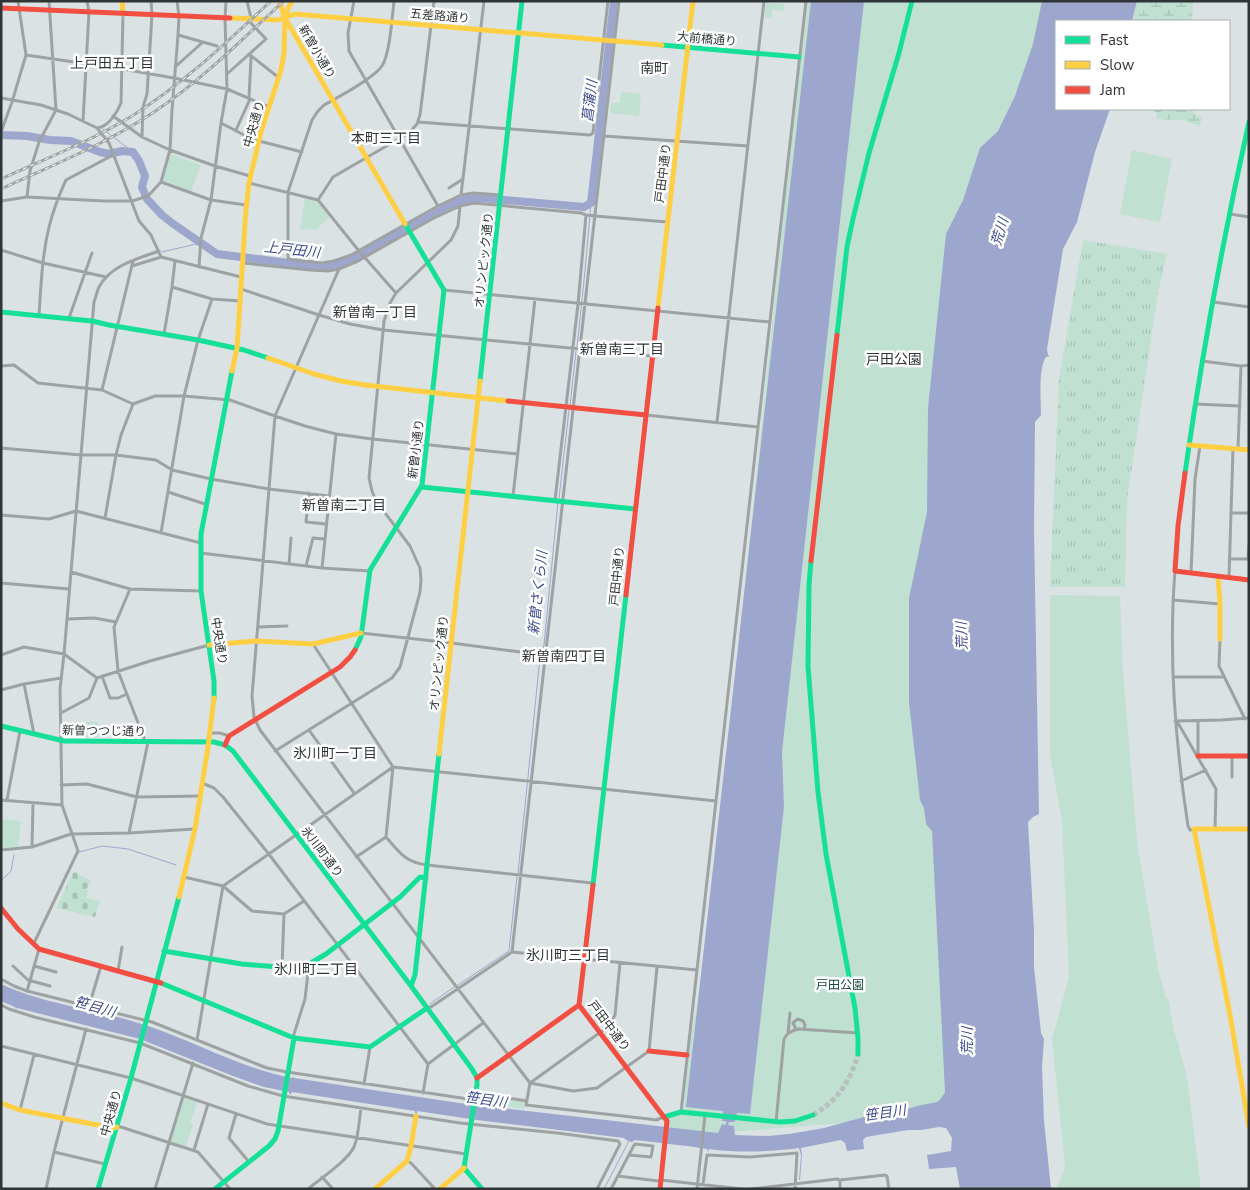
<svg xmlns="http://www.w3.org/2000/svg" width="1250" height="1190" viewBox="0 0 1250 1190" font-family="'Nunito Sans','Noto Sans JP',sans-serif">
<defs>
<pattern id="grass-tufts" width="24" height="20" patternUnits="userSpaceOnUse" patternTransform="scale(1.25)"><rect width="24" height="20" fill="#c0e0d2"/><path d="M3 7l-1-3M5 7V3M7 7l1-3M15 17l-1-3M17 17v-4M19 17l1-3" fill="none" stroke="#a5c1b5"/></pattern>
<pattern id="wetland-marsh" width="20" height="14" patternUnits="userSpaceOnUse" patternTransform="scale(1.25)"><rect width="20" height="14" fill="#c0e0d2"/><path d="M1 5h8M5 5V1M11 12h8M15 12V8" fill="none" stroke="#a5c1b5"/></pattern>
<pattern id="cemetery-stones" width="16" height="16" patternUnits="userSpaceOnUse" patternTransform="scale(1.25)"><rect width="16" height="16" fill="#c0e0d2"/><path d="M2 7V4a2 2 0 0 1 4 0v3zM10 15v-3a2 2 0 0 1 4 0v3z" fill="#a5c1b5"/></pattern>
</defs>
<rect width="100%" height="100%" fill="#dbe2e4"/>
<!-- grass -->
<path fill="url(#grass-tufts)" d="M1083,240L1167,254L1158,293L1127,500L1125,587H1050L1059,379Z"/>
<!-- wetland -->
<path fill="url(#wetland-marsh)" d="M1137,1H1194L1193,4L1192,21H1132Z
M1151,109H1193L1194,112L1197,116H1202L1200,126L1182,120L1156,119L1157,113Z"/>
<!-- cemetery -->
<path fill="url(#cemetery-stones)" d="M74,871L91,881L86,890L88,891L86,898L100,901L95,917L56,908Z"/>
<!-- park -->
<path fill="#c0e0d2" d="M806,1H1081L1056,21L980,1112L719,1133L665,1135L664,1117L681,1112L687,1055L697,1005L715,888L742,611Z
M766,3L784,4L783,11L772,10V18H764Z
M621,92L641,94L639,116L610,113L611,103H620Z
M1132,150L1172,159L1160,222L1120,214Z
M171,154L201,165L191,192L163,180Z
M305,199L317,202L330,217L315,230L300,229Z
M1050,595L1120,596L1123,672L1137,841L1158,969L1166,998H1168L1174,1030L1187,1076L1201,1189H1059L1058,1186L1065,1167L1052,1039L1069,977L1062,821L1050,755Z
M85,722H98L99,737H86Z
M1,819L21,821L18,847L1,848Z
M481,1095L525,1102L524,1109L480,1103Z
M184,1098L197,1102L190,1124L193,1125L186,1146L171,1142Z"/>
<!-- water -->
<path fill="#9da7cd" d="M811,1H864L782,752L784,807L750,1114L737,1113L735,1122H729L728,1125L734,1126L735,1135L768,1136L789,1134L824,1128L864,1117L905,1110L917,1106L937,1102L940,1100L945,1092L932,831L926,824L924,808L920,800L909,702V598L927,512L928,408L946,234L963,200L980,148L998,131L1015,96L1033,44L1042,1H1137L1132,21H1056V109H1110L1095,152L1077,222L1063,249L1047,349L1048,355L1050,356L1046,357C1038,369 1041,400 1041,415L1035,422L1034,529L1039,814L1033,817L1028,822L1034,931V967L1041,1033L1044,1039L1042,1068L1044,1121L1051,1189H960L956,1167L929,1169L927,1155L951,1151L952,1138L946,1128L939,1127L921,1130H908L866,1137L863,1140L864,1149L847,1151L845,1143L841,1140L801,1148L802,1155L800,1180H799L801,1155L799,1148C769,1152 739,1153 709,1149L708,1152L707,1149C683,1145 659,1143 635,1140L632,1142L626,1140L624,1138L477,1120L417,1111V1114L415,1113V1111L292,1092L291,1094H289V1092L264,1087L233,1076L140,1039L17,1008L16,1009L15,1007L1,1001V984C46,1005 97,1009 145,1025C194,1041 240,1068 292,1078L294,1077V1078L459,1103L718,1133L722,1124L726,1125V1121H722L723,1111L686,1107Z"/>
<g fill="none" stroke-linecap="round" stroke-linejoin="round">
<!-- stream -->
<path stroke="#9da7cd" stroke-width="1" d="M99,126L133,152
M162,252L200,243
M577,347L585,271L591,203
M570,406L576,351
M559,498L569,410
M79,852L102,846L128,849L176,865
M518,873L528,777L540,657L544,645L558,502
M1,881L11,871L14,855
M458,985L509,951L517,877
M430,1004L454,987
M604,1189L629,1141"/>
<!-- river -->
<path stroke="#9da7cd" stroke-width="8" d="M1,135L27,136L50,140L71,141L100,152L109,154L122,151L133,152L139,161L145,176L142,187L147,199L162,215L172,223L217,254L321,267L343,263L352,259L455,203L466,199L481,198L584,207L591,203L614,1"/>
<!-- secondary-tunnel -->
<path stroke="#b9bfc1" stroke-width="5" stroke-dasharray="5 2.5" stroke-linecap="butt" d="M813,1115C838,1100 850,1082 858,1054"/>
<!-- street -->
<path stroke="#9fa2a3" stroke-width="3" d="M247,1L251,18
M354,1L348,33L349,51L438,206
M394,1C392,18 390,53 382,66C373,79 338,97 324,105L318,111L312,120L288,192V259L322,263L334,261L351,255L438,206L461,195L473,193L501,195
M178,35L217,46
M26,55L122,69L174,78L227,89L269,107
M250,55L278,77
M175,67L203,42
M227,74L266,39L248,20
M1,98L41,105L68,114L97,128L109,143L139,221L151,235L161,257L241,277
M249,98L251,58L250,54
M113,116L142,137L170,150L215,166L250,176
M83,121L89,12L87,1
M418,122L590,135L593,133L608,1
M221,123L246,136L259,141L302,152
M97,128C108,127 117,113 121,103L123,14
M236,130L250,99
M1,132L12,102L26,55L18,1
M604,136L748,146
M142,137L143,107L147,94L152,15L151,1
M161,182L211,200L246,205
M249,183L318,200L359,251L396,293
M449,188L463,179
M461,195L484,1
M27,197L30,171L39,142L56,110L49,1
M318,200L333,177L409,133L417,124L420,115L434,1
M1,201L27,197L104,201H132L148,196L161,182L170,150L172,110L178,35L179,16L177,1
M1230,214L1249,217
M1,250L43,263L106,277
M243,263L310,270L328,271L339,269L358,261L432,219L460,206L474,203L581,213L586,215L595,216L667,222
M132,266L161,257
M199,267L201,238L211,200L221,123L227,89L225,18L226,1
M339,269L275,416L252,696L254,717L260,730L530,1083L573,1091L597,1088L649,1051L657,967
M172,287L212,299L240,301
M241,289L319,315L350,324L383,330L652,356
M444,290L770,322
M1213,302L1249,307
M39,315C41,286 42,256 49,227C53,211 59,195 66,180L113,155
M69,318L92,253
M164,334L172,287L175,261
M1202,361L1241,366L1249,365
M1,366L14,365L38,383L102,390L133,404
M102,390L133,261
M1195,404L1240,406
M646,415L758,427
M717,422L764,1
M1,448L81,455H116L156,460L172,470L211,479L269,489L329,496
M1238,449L1241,366
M168,492L205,504
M309,493L306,522L326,524
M513,496L535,299
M555,500L578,304L586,215
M1231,513H1249
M1,515L49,519L76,511L201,543
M105,518L116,455L121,435L133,404L155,396H184L230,400L275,416L305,426L336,434L372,439L517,454
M161,533L184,396L198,340L212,299
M201,553L322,568L370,571
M1230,559H1249
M1248,559L1249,544
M289,564L291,538
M306,566L313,538L324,539
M322,568L336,434
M1175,571C1168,657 1175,741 1188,826L1190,830L1194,829
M71,572L130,589L201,591
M1191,573L1195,479L1200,446
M1229,577L1233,449
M1,583L69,589
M130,589L114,627L118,671L145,741
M1173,600L1220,604
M67,619L94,618L116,622
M258,627L287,626
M361,633L452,643L543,655
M1220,639L1219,666L1245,719
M313,644L393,767L386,837C400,853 405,862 427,865L592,883
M1,655L24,647L64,654L94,302C96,297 97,291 99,287C111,265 137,259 159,251
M102,676L110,698H118L127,694
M1173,677H1224
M24,684L34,734
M1,690L24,684L61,678
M61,713L89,698L97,678
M1175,721L1178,723L1216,789L1215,829
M1175,721L1221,720L1249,718
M309,730L354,793
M210,733H220L229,736
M275,751L392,678L400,667L420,592L421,580L420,568L410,546L376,501L372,491L369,478L384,321L390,303L396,293L451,240L458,226L460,206
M1198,756V721
M1232,777V756
M1181,781L1206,770
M202,783L214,788L223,797L268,853L428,1064
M61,785L87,784L137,797L200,796
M1,800L62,805
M7,800L20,731
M129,833L148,742
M32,847L33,803
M1,850L32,847L71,834L129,833L195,829
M356,857L386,837
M184,877L223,886L252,911L284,914
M34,943L78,851L62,805L60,689L64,654L97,678L150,661L209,645
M512,952L619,1
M620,963L615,1015L609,1026L530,1083L526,1105L649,1119L656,1120L664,1117
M13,966L28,980L50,986
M34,966L56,972
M282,967L284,914L304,901
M118,971L122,947
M1,979L14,986L27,991L152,1022L267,1068L287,1072L475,1100
M27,991L39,949
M1,1005L9,1009L34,1017L140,1043L248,1086L283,1096L460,1123L557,1133L618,1141L620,1144L597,1189
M89,1006L101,966
M428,1008L431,1007L512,952L697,970
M796,1029L793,1023L795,1021L798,1019L803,1021L805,1025L804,1029
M788,1033L790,1013
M294,1038V1034L305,999L309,964
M197,1040L223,886L393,767L716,801
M1,1046L131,1078L267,1124L466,1154
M364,1084L370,1047
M423,1093L428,1064L483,1023
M476,1093L527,1101
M20,1110L34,1055
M681,1112L806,1
M236,1114L229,1138L249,1162
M776,1122L784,1039C787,1032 793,1030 799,1029L858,1033
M117,1127H121L198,1152L230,1189
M194,1150L208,1104
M54,1152L105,1164
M407,1161L411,1163L435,1189
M618,1176L658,1181L661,1180L742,1189
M322,1177L333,1189
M840,1180V1189
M703,1184L707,1155L750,1157L797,1153L795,1189
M46,1189L54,1152L86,1029
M155,1189L193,1063
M308,1189C320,1179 348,1160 354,1147C359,1135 359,1120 361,1108
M611,1189L633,1147L635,1144L653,1146L651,1157L629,1155
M697,1189L705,1115
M751,1189L837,1179L840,1180L885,1175L887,1176L889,1189"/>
<!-- fast -->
<path stroke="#16e098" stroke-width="5" d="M662,45L799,57
M1,312L92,321L109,325L198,340L244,350L268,358
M837,335L847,247L852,223L869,153L899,53L912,1
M480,381L522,1
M1185,473C1202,355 1223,238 1249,122
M422,487L635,509
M811,561L809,585L808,667L818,792L826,854L855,1008L858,1038V1054
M355,650L361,637L370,570L422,485L444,290L405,224
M214,698V681L201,591V534L232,371
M1,726L64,741L214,742L225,745L233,751L411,986
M439,754L415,975L411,986L472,1069L477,1078V1085L464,1168L482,1189
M593,885L626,595
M164,951L242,964L291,968L309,964L326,954L400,897L420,877L426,878
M161,983L294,1038L370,1047L427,1008
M664,1117L681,1112L780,1122L795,1121L813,1115
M98,1189L131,1078L179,897
M215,1189L269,1146L275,1139L278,1131L294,1038"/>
<!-- slow -->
<path stroke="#ffcf43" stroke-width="5" d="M122,1L123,14
M285,17L289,6L293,1
M230,18L278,20L295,14L662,45
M285,18L405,224
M658,308L693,1
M268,358L314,374L341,381L365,385L508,401
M232,371L237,348L246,209L249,183L261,132L281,70L284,54L285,18L279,1
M1189,445L1249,450
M1218,576L1220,602V639
M209,645L256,641L313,644L361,633
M439,754L480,381
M1249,829H1194L1230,1015L1249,1127
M179,897L195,829L208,747L214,698
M1,1103L20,1110L113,1128L117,1127
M375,1189L407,1161L411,1146L416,1116
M440,1189L464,1168"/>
<!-- jam -->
<path stroke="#f24e42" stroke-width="5" d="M1,8L230,18
M508,401L646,415
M1185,473L1178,526L1175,571L1249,580
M811,561L837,335
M626,595L658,308
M225,745L229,736L340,667L350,657L355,650
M1198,756H1249
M593,885L579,1005L667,1121L660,1189
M1,908L18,929L39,949L161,983
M649,1051L687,1055
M477,1078L579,1005"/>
<!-- rail casing -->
<g stroke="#a0a4a4" stroke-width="3">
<path id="rail" d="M1,179C45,159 91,141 132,116C183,84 227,42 271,1
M1,189C53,165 106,144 154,112C201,81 242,39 284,1"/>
</g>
<!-- rail -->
<use href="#rail" stroke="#fff" stroke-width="1" stroke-dasharray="4" stroke-linecap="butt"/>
</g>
<g text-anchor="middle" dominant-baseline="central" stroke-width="5" stroke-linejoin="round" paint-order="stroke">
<!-- street labels -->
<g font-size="12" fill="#2f3436" stroke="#fff">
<text transform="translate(440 16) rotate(5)">五差路通り</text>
<text transform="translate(707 39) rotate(5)">大前橋通り</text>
<text transform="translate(317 52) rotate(60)">新曽小通り</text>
<text transform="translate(254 124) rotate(-74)">中央通り</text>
<text transform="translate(663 173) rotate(-83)">戸田中通り</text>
<text transform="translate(484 260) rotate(-84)">オリンピック通り</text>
<text transform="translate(416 449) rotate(-83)">新曽小通り</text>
<text transform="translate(617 576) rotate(-84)">戸田中通り</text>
<text transform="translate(219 641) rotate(81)">中央通り</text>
<text transform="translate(439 663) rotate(-84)">オリンピック通り</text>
<text transform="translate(104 731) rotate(1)">新曽つつじ通り</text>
<text transform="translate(322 852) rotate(53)">氷川町通り</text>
<text transform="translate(609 1026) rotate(53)">戸田中通り</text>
<text transform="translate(111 1113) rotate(-74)">中央通り</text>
</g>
<!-- park labels -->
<g font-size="12" fill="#154a35" stroke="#fff">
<text x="840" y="985">戸田公園</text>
</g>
<!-- neighbourhood labels -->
<g font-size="14" fill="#2f3436" stroke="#fff">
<text x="112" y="63">上戸田五丁目</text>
<text x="654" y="68">南町</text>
<text x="386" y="138">本町三丁目</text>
<text x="375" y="312">新曽南一丁目</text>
<text x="622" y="349">新曽南三丁目</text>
<text x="894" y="359">戸田公園</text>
<text x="344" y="505">新曽南二丁目</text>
<text x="564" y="656">新曽南四丁目</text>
<text x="335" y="753">氷川町一丁目</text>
<text x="568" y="955">氷川町三丁目</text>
<text x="316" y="969">氷川町二丁目</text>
</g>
<!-- water labels -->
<g font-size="14" font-style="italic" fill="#414c8f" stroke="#fff">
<text transform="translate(590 101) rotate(-83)">菖蒲川</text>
<text transform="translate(1000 232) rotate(-73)">荒川</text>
<text transform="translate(292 250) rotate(6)">上戸田川</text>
<text transform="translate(538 593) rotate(-84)">新曽さくら川</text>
<text transform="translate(962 636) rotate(-92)">荒川</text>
<text transform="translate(95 1007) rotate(16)">笹目川</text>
<text transform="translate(967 1041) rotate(-90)">荒川</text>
<text transform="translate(486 1100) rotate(8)">笹目川</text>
<text transform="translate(885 1113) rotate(-8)">笹目川</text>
</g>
</g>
<!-- border -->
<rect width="1250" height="1190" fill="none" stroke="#2f3436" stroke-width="5"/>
<!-- legend -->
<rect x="1055" y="20" width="175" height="90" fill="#ffffff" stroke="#acaeaf"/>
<rect x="1065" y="36" width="25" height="8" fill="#16e098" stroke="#acaeaf"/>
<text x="1100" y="45" font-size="15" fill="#2f3436">Fast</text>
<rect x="1065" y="61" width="25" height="8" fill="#ffcf43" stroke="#acaeaf"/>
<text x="1100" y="70" font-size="15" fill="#2f3436">Slow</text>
<rect x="1065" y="86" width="25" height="8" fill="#f24e42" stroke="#acaeaf"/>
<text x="1100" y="95" font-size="15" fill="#2f3436">Jam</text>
</svg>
